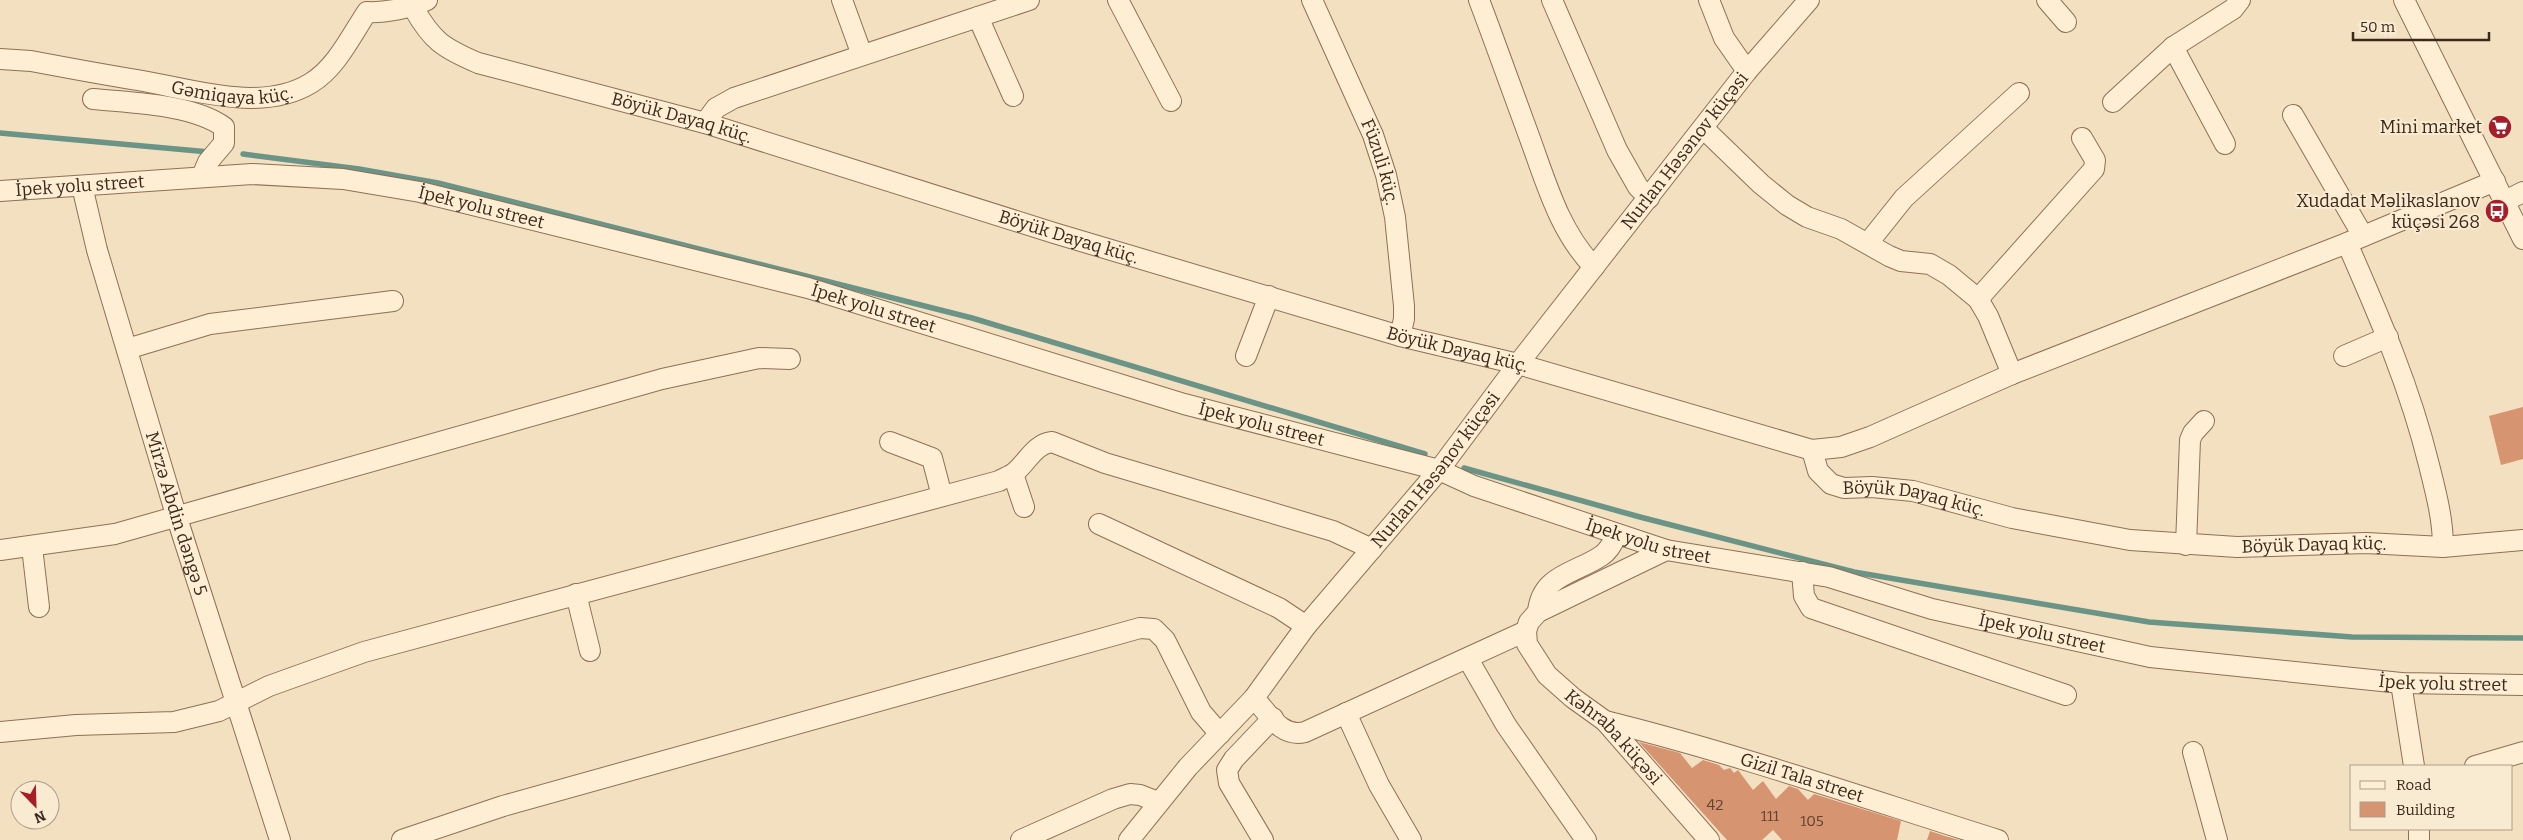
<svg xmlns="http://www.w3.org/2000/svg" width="2523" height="840" viewBox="0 0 2523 840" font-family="Bitter,serif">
<rect width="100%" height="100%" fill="#f3e0c0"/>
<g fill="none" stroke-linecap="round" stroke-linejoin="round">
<!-- stream -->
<path stroke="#699486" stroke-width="5.5" d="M0,133L209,152
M243,154L359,169L438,183L972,318L1425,454
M1464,468L1640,517L1854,572L2149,622L2352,637L2523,638"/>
</g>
<!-- building -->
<path fill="#d69471" d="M2523,407V459L2501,465L2489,416Z
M1639,742L1680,753L1692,768L1703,760L1719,765L1724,770L1730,768L1734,773L1738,770L1753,790L1763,781L1776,799L1789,786L1798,789L1808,800L1814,794L1901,821L1897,840H1782L1773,830L1762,840H1727Z
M1930,831L1945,836L1959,840H1927Z"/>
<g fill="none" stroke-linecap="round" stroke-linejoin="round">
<!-- minor casing -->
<g stroke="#8f7055" stroke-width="22">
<g id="minor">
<path d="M842,0L862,55"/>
<path d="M1118,0L1171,101"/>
<path id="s1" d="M1312,0L1373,135L1386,175L1395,217L1404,306V319L1400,336"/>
<path d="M1479,0C1496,45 1512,90 1529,136C1546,182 1559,231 1594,267"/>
<path d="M1552,0L1617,150L1638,187L1649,198"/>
<path d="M1709,0L1724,38L1747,71"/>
<path d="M2047,0L2066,22"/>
<path d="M2404,0L2523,239"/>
<path id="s2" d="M413,7C432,41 443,48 478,63L705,123L1054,233L1400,336L1518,364L1812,450L1841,447L1870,437L2012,374L2347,243L2495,181"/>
<path d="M978,17L1013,96"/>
<path d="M2173,47L2225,144"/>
<path id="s3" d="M0,59L31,61C68,68 106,75 143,81C194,90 263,113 311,83C336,68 351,36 367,12C384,13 412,8 427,0"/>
<path d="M93,99C132,103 192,104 224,127V143L208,162L202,176"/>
<path d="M2113,102L2173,47L2233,9L2240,0"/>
<path d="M2293,115L2363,236"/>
<path d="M705,123L716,108L734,98L1029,0"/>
<path d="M1703,128L1761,184L1787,205L1807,217L1841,229L1889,256L1901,261L1930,264L1949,275L1978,299L1988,316L2012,374"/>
<path id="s4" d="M82,186L97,250L177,518L280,840"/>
<path id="s5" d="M0,191L252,174L343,179L420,192L808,288L1184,404L1439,470L1474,486L1666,550L1829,577L1932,609L2150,657L2401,683L2523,685"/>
<path d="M2505,201L2523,192"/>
<path d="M1868,243L1904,198L2019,93"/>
<path d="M2347,243C2379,316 2410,387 2429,465C2436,493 2443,519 2443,547"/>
<path d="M1978,299L2094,169L2095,160L2082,138"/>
<path d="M127,349L210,324L393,301"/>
<path d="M1246,356L1269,296"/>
<path d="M2344,356L2388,337"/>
<path d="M890,442L932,458L942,496"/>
<path id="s6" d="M1812,450L1818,471L1831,484L1844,488L1872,487L1913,491L2012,518L2130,540L2237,547L2366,543L2443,547L2523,540"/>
<path d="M1013,474L1024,507"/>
<path d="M1099,524L1279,608L1306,626"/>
<path d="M2186,545L2190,440L2193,433L2204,421"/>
<path d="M32,547L39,607"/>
<path d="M0,550L115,534L662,379L759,358L790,359"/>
<path d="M1802,572L1804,596L1811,608L2066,695"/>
<path d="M576,594L590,651"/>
<path d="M1538,612C1541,575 1576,573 1601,556C1609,551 1613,542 1617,535"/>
<path id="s7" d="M1526,631L1527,644L1547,675L1573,698L1605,721L1709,840"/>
<path d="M1468,659L1506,725L1586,840"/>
<path d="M2401,683L2414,766"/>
<path d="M1254,698C1269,714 1281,738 1305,732L1526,631L1529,622L1538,612L1666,550"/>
<path d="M1346,713L1379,785L1411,840"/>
<path id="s8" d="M1605,721C1738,754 1867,799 1998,840"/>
<path d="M0,732L76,725L174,722L219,711L269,686L364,652L999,481C1004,478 1010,476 1014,473C1027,463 1034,444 1052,442L1105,463L1333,531L1372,549"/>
<path d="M2193,752L2217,840"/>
<path d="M2475,766L2523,752"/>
<path d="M2419,829V840"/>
<path d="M402,840L503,806L1140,628L1154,629L1165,640L1201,712L1220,734"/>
<path d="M1021,840L1113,799L1130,794L1140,795L1158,802"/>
<path id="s9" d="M1129,840L1188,767L1254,698L1306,626L1439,470L1518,364L1747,71L1809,0"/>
<path d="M1263,840L1229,783L1227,770L1234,759L1273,718"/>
</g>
</g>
<!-- minor -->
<use href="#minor" stroke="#fdeed4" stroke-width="20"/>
</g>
<!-- icons -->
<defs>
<g id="supermarket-disc" transform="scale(1.25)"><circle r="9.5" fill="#a51e28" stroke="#f9ebd1"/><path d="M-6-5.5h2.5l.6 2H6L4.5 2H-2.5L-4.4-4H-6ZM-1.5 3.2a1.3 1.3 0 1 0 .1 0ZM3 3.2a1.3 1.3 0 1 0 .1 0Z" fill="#fff"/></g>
<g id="bus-disc" transform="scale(1.25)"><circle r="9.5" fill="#a51e28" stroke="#f9ebd1"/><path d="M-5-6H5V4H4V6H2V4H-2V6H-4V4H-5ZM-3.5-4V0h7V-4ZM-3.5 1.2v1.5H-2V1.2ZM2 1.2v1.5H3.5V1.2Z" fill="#fff"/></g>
</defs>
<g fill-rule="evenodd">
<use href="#supermarket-disc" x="2500" y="127"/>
<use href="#bus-disc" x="2497" y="211"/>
</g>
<g text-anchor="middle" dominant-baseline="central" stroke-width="4" stroke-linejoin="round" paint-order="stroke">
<!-- number labels -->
<g font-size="15" fill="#624431">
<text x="1715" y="805">42</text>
<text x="1770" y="816">111</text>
<text x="1812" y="821">105</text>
</g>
<!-- street labels -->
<g font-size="18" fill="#3c291c" stroke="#f9ebd1">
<text stroke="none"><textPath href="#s3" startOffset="235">Gəmiqaya küç.</textPath></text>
<text stroke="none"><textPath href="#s2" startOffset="299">Böyük Dayaq küç.</textPath></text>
<text stroke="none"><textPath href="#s9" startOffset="886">Nurlan Həsənov küçəsi</textPath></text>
<text stroke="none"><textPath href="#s1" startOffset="176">Füzuli küç.</textPath></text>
<text stroke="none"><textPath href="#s5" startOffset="80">İpek yolu street</textPath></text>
<text stroke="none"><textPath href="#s5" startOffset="485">İpek yolu street</textPath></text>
<text stroke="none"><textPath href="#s2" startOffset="704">Böyük Dayaq küç.</textPath></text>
<text stroke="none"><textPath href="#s5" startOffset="890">İpek yolu street</textPath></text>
<text stroke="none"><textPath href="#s2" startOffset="1109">Böyük Dayaq küç.</textPath></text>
<text stroke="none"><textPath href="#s5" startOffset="1295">İpek yolu street</textPath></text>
<text stroke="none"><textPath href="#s9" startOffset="481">Nurlan Həsənov küçəsi</textPath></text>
<text stroke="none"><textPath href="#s6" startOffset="125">Böyük Dayaq küç.</textPath></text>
<text stroke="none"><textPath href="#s4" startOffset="341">Mirzə Abdin dəngə 5</textPath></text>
<text stroke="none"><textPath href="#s5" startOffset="1700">İpek yolu street</textPath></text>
<text stroke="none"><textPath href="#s6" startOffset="530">Böyük Dayaq küç.</textPath></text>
<text stroke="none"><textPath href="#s5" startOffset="2105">İpek yolu street</textPath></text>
<text stroke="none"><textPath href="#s5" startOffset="2510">İpek yolu street</textPath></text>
<text stroke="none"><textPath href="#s7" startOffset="141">Kəhraba küçəsi</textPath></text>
<text stroke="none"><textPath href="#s8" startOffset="205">Gizil Tala street</textPath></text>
</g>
<!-- poi labels -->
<g font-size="18" fill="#3c291c" stroke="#f9ebd1" text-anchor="end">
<text x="2482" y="127">Mini market</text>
<text x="2480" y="201">Xudadat Məlikaslanov<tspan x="2480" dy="21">küçəsi 268</tspan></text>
</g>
</g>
<!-- legend -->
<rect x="2350" y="765" width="162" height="65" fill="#f9ebd1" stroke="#ad9d89"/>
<rect x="2360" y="781" width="25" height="8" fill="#fdeed4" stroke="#ad9d89"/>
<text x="2396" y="790" font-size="15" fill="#3c291c">Road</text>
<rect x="2360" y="802" width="25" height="15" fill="#d69471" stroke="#ad9d89"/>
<text x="2396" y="815" font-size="15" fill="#3c291c">Building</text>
<!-- north arrow -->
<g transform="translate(35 805) rotate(157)"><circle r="24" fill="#f9ebd1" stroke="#ad9d89"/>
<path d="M0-4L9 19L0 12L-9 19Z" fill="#a51e28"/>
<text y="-8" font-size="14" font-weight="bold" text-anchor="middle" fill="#3c291c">N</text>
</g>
<!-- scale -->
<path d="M2353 32v8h136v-8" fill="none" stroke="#3c291c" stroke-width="2.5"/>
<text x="2360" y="32" font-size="15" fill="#3c291c" stroke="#f9ebd1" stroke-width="4" paint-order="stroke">50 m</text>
</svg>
